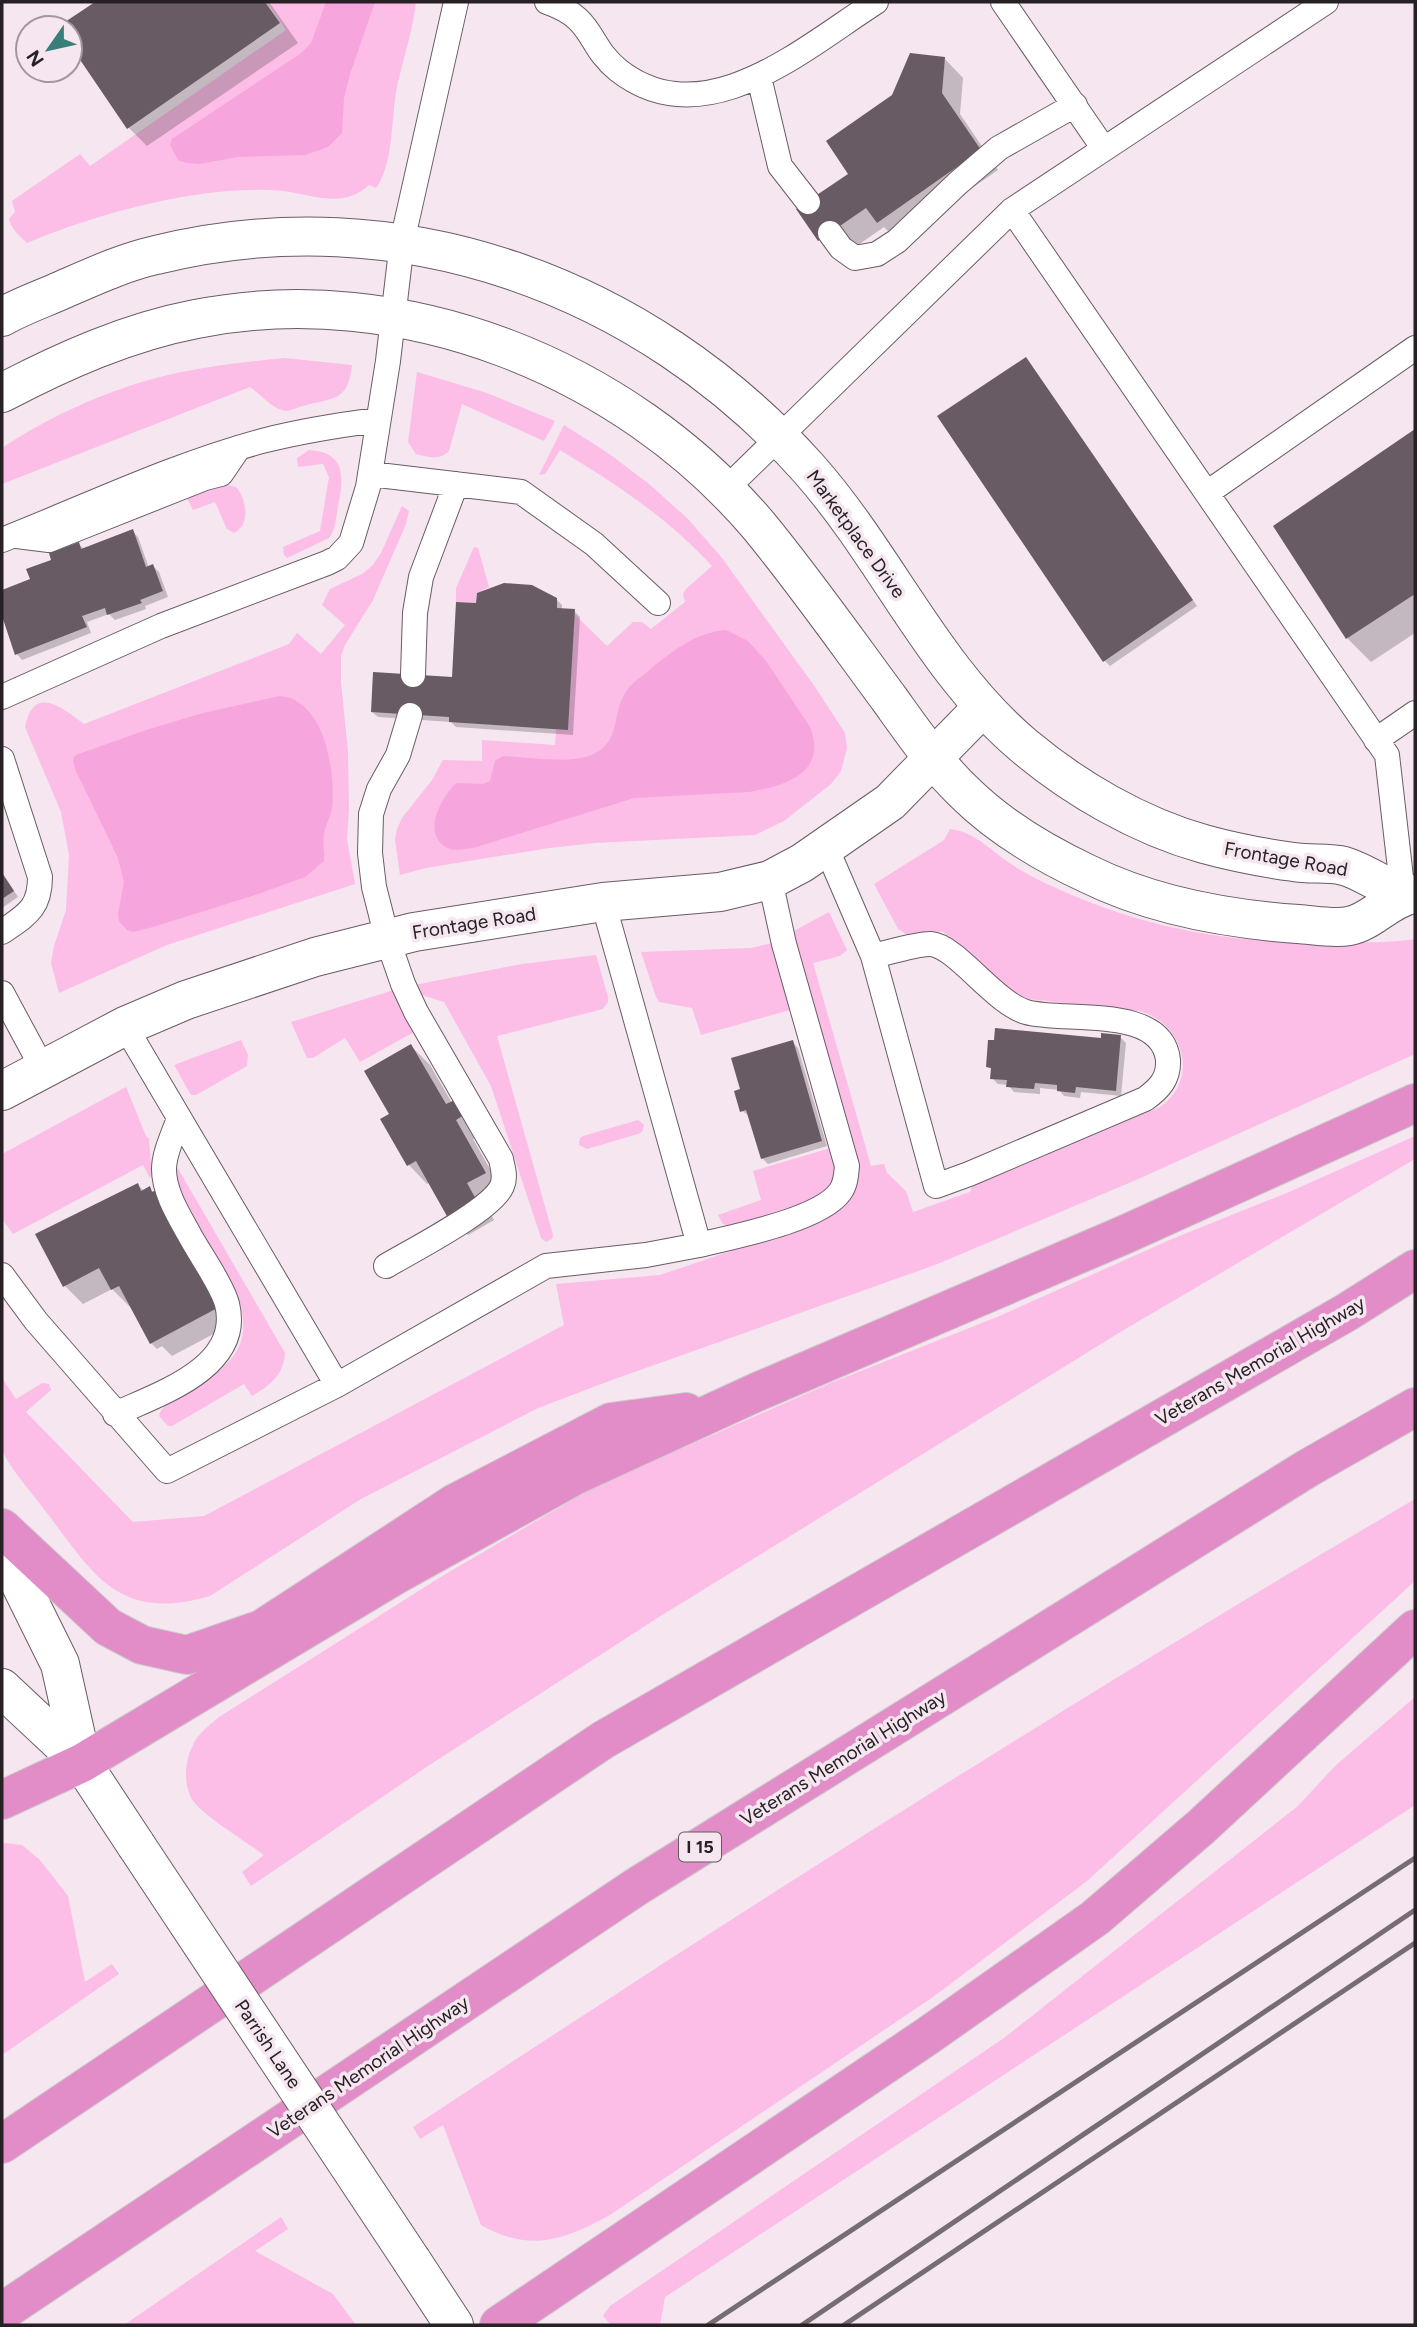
<svg xmlns="http://www.w3.org/2000/svg" width="1417" height="2327" viewBox="0 0 1417 2327" font-family="Figtree,sans-serif">
<rect width="100%" height="100%" fill="#f5e6f0"/>
<!-- green -->
<path fill="#fcbde7" d="M267,2H416C413,30 403,59 397,87C391,117 394,163 376,188L369,185C340,212 305,191 272,190C195,187 98,213 27,243C20,236 11,229 9,219L15,212L12,201L80,154L90,166L286,30Z
M285,358L352,365C348,403 333,397 303,406C297,407 288,413 282,410C271,407 260,394 250,387L2,484V448C51,415 110,389 168,375C206,366 246,362 285,358Z
M417,372L487,393L555,421L544,441L462,404L449,451C439,461 428,457 416,454L408,442Z
M564,425L608,453L649,484L688,519L722,558L815,687L845,733L847,748L841,771L831,784L784,821L755,835L595,843L549,848L426,868L400,875L395,840L397,829L402,818L432,780L443,760L482,761V740L555,745L556,729L568,730L574,614L607,646L633,622H642L651,629L685,602L683,594L686,589L712,566C668,518 616,484 560,450L545,474L539,475Z
M309,450C346,452 344,478 338,506C336,517 336,529 329,538L287,558L284,555L283,547L320,531L329,477L323,464L298,467L297,458Z
M223,484L236,487C247,500 251,524 234,533L227,529L215,502L193,510L187,498Z
M402,506L409,511L406,524L373,600L345,645L341,656V682L348,752L349,809L347,839L355,884L167,945L59,993L51,963L54,946L66,910L69,855L61,812L25,727C34,683 63,709 84,724L289,644L297,633L321,654L345,625L322,605L330,589L362,574L372,566L381,553Z
M474,547L478,548L489,587L477,593L476,603L456,602V588Z
M950,829C974,832 987,847 1005,860C1018,869 1032,877 1047,884C1142,929 1236,945 1341,943C1366,942 1391,943 1415,939V1054L1136,1180L935,1265L612,1380L538,1408L361,1499L210,1596C120,1622 95,1577 47,1513C36,1498 9,1467 3,1452C0,1442 2,1393 2,1378L16,1399L42,1383L49,1384L51,1390L26,1412L133,1522L204,1516L564,1325L556,1284L660,1275L819,1221L840,1209L854,1191L792,932L829,912L847,950L840,956L813,963L871,1166L884,1164L887,1173L906,1191L913,1212L970,1192L972,1186L1160,1107C1200,1079 1184,1024 1140,1011L1028,999L1012,992L943,932L929,931L909,936L898,929L874,884L944,840Z
M772,943L790,1010L701,1035L692,1008L659,1002L656,997L641,952L751,948Z
M596,955L608,997V1002L603,1009L497,1036L553,1235L552,1239L546,1242L541,1238L538,1229L491,1086L444,1002L422,995L414,985L522,964Z
M394,990L414,1032L360,1062L345,1038L313,1058H307L291,1022Z
M241,1040L248,1055L247,1066L196,1095H191L174,1065Z
M126,1087L146,1136L149,1139L152,1176L150,1178L143,1165L13,1234L2,1219V1154Z
M638,1120L644,1125L642,1132L638,1134L587,1149L579,1145L580,1138L583,1136Z
M1415,1136V1159L1122,1331L659,1617L428,1766L251,1886L242,1872L264,1855C248,1843 204,1816 194,1802C183,1787 184,1762 193,1745C198,1733 210,1725 219,1717L444,1575L596,1486L833,1382L997,1317L1172,1239L1289,1192Z
M831,1148L835,1167L833,1183L816,1198L731,1227L723,1224L718,1215L761,1200L753,1171Z
M173,1160L285,1353C284,1375 269,1386 252,1396L244,1384L172,1426H168L159,1416C166,1390 237,1381 243,1332C247,1293 214,1256 195,1226C190,1218 184,1210 181,1202C177,1189 176,1174 173,1160Z
M1415,1499V1581L1087,1881L933,1997L610,2215C564,2240 530,2253 481,2225L443,2125L420,2139L413,2127C742,1910 1075,1698 1415,1499Z
M1415,1697V1805L665,2297L660,2325H611L603,2316L610,2306L1004,2038L1298,1806L1335,1766Z
M5,1843L22,1845L40,1860L68,1896L85,1982L112,1964L119,1974L2,2055V1844Z
M281,2217L288,2229L255,2251L333,2294L356,2325H124Z"/>
<!-- water -->
<path fill="#f7a5dd" d="M326,2H375L350,74L344,98L342,133L328,147L305,155L238,157L199,164L186,163L178,160L170,145L172,139L300,54L311,43Z
M726,630L748,641L766,661L810,727C828,773 785,786 749,792L634,798L473,848C464,849 453,852 445,847C422,830 442,798 456,783L483,784L490,781L495,761L503,756C528,757 572,765 594,754C622,740 611,712 627,690C632,683 641,677 647,672C671,652 694,633 726,630Z
M280,696C325,700 336,772 332,808C331,817 325,825 324,834C322,843 325,852 324,861L305,877L258,894L153,927L133,932L127,930L119,921L118,914L124,882L118,858L75,769L73,759L76,755L149,729L203,713Z"/>
<!-- shadow -->
<path fill="#0003" d="M98,2H269L298,43L147,146L129,128L70,42V28L60,27Z
M945,59L963,78L960,114L998,170L897,240L884,227L838,259L819,240L851,174Z
M1026,359L1197,606L1110,666L1104,660Z
M1415,431V633L1371,662L1347,638L1275,526Z
M132,531L138,537L149,568L153,566L159,572L168,597L145,606L146,609L115,620L109,614L87,622L91,633L22,660L17,654L2,611V592L33,580L54,561L79,544L84,549Z
M556,599L562,605V610L574,611L580,617L573,735L456,727L451,722L378,717L372,712L453,679Z
M2,872L18,897L2,908Z
M1120,1037L1126,1043L1121,1096L1081,1092L1080,1098L1064,1096L1059,1090L1040,1088V1094L1014,1092L1008,1085L998,1084L992,1078L993,1071L988,1066Z
M792,1042L798,1048L827,1146L768,1164L762,1158L750,1116L742,1111V1090Z
M411,1046L430,1065L452,1103L481,1135L473,1139L503,1192L485,1203L494,1220L468,1235L450,1216L430,1182L427,1184L409,1165L383,1120L392,1114Z
M138,1185L144,1191L149,1188L154,1193L234,1323L172,1356L162,1346L157,1349L151,1343L131,1308L112,1289L83,1304L65,1286Z"/>
<!-- building -->
<path fill="#685b64" d="M95,2H265L280,23L127,129L70,45V28H56Z
M910,53L945,57L942,93L981,150L877,223L866,208L818,241L796,209L848,174L826,141L892,95Z
M1026,357L1193,600L1103,662L937,416Z
M1415,429V594L1346,639L1273,526Z
M133,529L146,567L153,564L163,591L140,600L142,603L107,615L105,608L82,616L87,627L15,655L2,616V590L30,579L26,569L51,560L49,553L79,542L81,549Z
M504,583L532,585L557,598V608L575,609L568,730L449,722V717L371,712L373,672L452,677L456,602L476,603L477,593Z
M2,873L14,891L2,899Z
M995,1028L1101,1038V1033L1121,1035L1116,1091L1076,1087L1075,1093L1057,1091V1085L1035,1083L1034,1089L1006,1087L1007,1080L990,1079L991,1068L986,1067L988,1040H994Z
M793,1040L822,1141L761,1159L746,1110L740,1112L734,1091L740,1089L731,1058Z
M411,1044L446,1104L455,1100L464,1115L456,1120L486,1173L467,1183L477,1201L448,1218L416,1161L407,1166L380,1119L389,1114L364,1071Z
M138,1183L141,1191L150,1186L152,1192L156,1190L223,1305L150,1344L119,1286L111,1290L99,1268L63,1287L35,1234Z"/>
<g fill="none" stroke-linecap="round" stroke-linejoin="round">
<!-- lane casing -->
<g stroke="#695c65" stroke-width="26">
<path id="lane" d="M547,2C596,19 586,44 618,70C704,138 804,48 876,2
M1003,2L1104,149
M759,77L780,166L808,202
M1012,210L1387,755L1403,895
M830,233L841,248L855,258L877,254L897,241L958,183L999,148L1075,105
M370,474L521,492L594,544L658,603
M726,489L1012,210L1326,2
M1207,493L1415,348
M17,536L49,540L205,478L221,474L238,449
M2,540C88,506 173,465 262,441C301,431 339,425 378,420
M413,675L415,613L421,577L456,484
M2,697L161,626L327,563L337,558L351,543L368,487L388,361L402,242L456,2
M1376,740L1415,713
M2,759L40,877C40,909 26,915 2,932
M826,847L873,956L936,1186L969,1174L1145,1099C1159,1089 1169,1079 1168,1060C1162,1004 1064,1023 1026,1012C995,1003 956,946 931,944C919,943 887,953 873,956
M2,993L43,1069
M699,1245C732,1237 820,1220 840,1192C846,1184 846,1175 847,1166L784,944L770,880
M386,1266C411,1251 492,1210 502,1186C506,1177 503,1169 501,1159L416,1012L403,984L387,938L374,887L370,853L371,814L379,789L398,755L410,715
M2,1275L36,1321L167,1471L337,1385L125,1026
M337,1385L546,1266L646,1255L699,1245L603,902
M115,1414C159,1394 243,1367 227,1304C222,1285 199,1253 189,1234C178,1214 164,1192 164,1169C164,1153 174,1133 179,1118"/>
</g>
<!-- street casing -->
<g stroke="#695c65" stroke-width="40">
<path id="street" d="M2,1091L125,1026L186,1000L315,957L414,932L603,902L720,892L770,880L802,863L890,802L983,707"/>
</g>
<!-- secondary casing -->
<g stroke="#695c65" stroke-width="40">
<path id="secondary" d="M2,317C21,306 42,299 62,290C92,277 124,262 156,255C399,195 645,285 809,469C886,556 933,669 1023,745C1074,788 1139,826 1204,844C1233,852 1264,858 1294,862C1310,865 1328,862 1344,866C1362,871 1386,887 1403,895
M2,393C63,361 128,332 196,319C403,278 625,368 759,526C805,582 847,642 890,700C913,732 935,764 963,791C998,826 1043,853 1088,874C1153,906 1227,919 1298,924C1314,925 1333,929 1349,926C1372,922 1390,897 1415,894
M2,1547L60,1664L82,1763
M2,1688L82,1763L136,1845
M412,2261L454,2325"/>
</g>
<!-- highway casing -->
<g stroke="#cbcacb" stroke-width="40">
<path id="highway" d="M2,1528L108,1627L142,1645L187,1655L262,1629L455,1503L611,1422L686,1412
M2,1800L82,1763L394,1576L576,1475L757,1392L1126,1234L1415,1103
M2,2144L603,1740L1347,1312L1415,1269
M2,2312L636,1887L1308,1468L1415,1407
M499,2325L926,2037L1095,1918L1201,1827L1415,1629"/>
</g>
<!-- lane -->
<use href="#lane" stroke="#fff" stroke-width="24"/>
<!-- street -->
<use href="#street" stroke="#fff" stroke-width="38"/>
<!-- secondary -->
<use href="#secondary" stroke="#fff" stroke-width="38"/>
<!-- highway -->
<use href="#highway" stroke="#e28dc8" stroke-width="38"/>
<!-- rail -->
<path stroke="#766d73" stroke-width="5" d="M708,2325L1415,1858
M802,2325L1415,1910
M844,2325L1415,1943"/>
<!-- secondary-bridge casing -->
<g stroke="#695c65" stroke-width="40" stroke-linecap="butt">
<path id="secondary-bridge" d="M136,1845L412,2261"/>
</g>
<!-- secondary-bridge -->
<use href="#secondary-bridge" stroke="#fff" stroke-width="38"/>
</g>
<g text-anchor="middle" dominant-baseline="central" stroke-width="7" stroke-linejoin="round" paint-order="stroke">
<!-- shield labels -->
<rect fill="#f5e6f0" stroke="#655c62" stroke-width="2" x="679" y="1832.5" width="42" height="29" rx="5"/>
<g font-size="18" font-weight="bold" fill="#272125">
<text x="700" y="1847">I 15</text>
</g>
<!-- street labels -->
<g font-size="19" fill="#272125" stroke="#f5e6f0">
<text transform="translate(856 534) rotate(54)">Marketplace Drive</text>
<text transform="translate(1286 859) rotate(10)">Frontage Road</text>
<text transform="translate(474 923) rotate(-9)">Frontage Road</text>
<text transform="translate(1260 1361) rotate(-30)">Veterans Memorial Highway</text>
<text transform="translate(843 1758) rotate(-32)">Veterans Memorial Highway</text>
<text transform="translate(268 2044) rotate(56)">Parrish Lane</text>
<text transform="translate(368 2067) rotate(-34)">Veterans Memorial Highway</text>
</g>
</g>
<!-- border -->
<rect width="1417" height="2327" fill="none" stroke="#272125" stroke-width="7"/>
<!-- north arrow -->
<g transform="translate(49 49) rotate(236)"><circle r="33" fill="#f5e6f0" stroke="#a3979f" stroke-width="2"/>
<path d="M0-5L12 26L0 18L-12 26Z" fill="#387f7a"/>
<text y="-10" font-size="19" font-weight="bold" text-anchor="middle" fill="#272125">N</text>
</g>
</svg>
